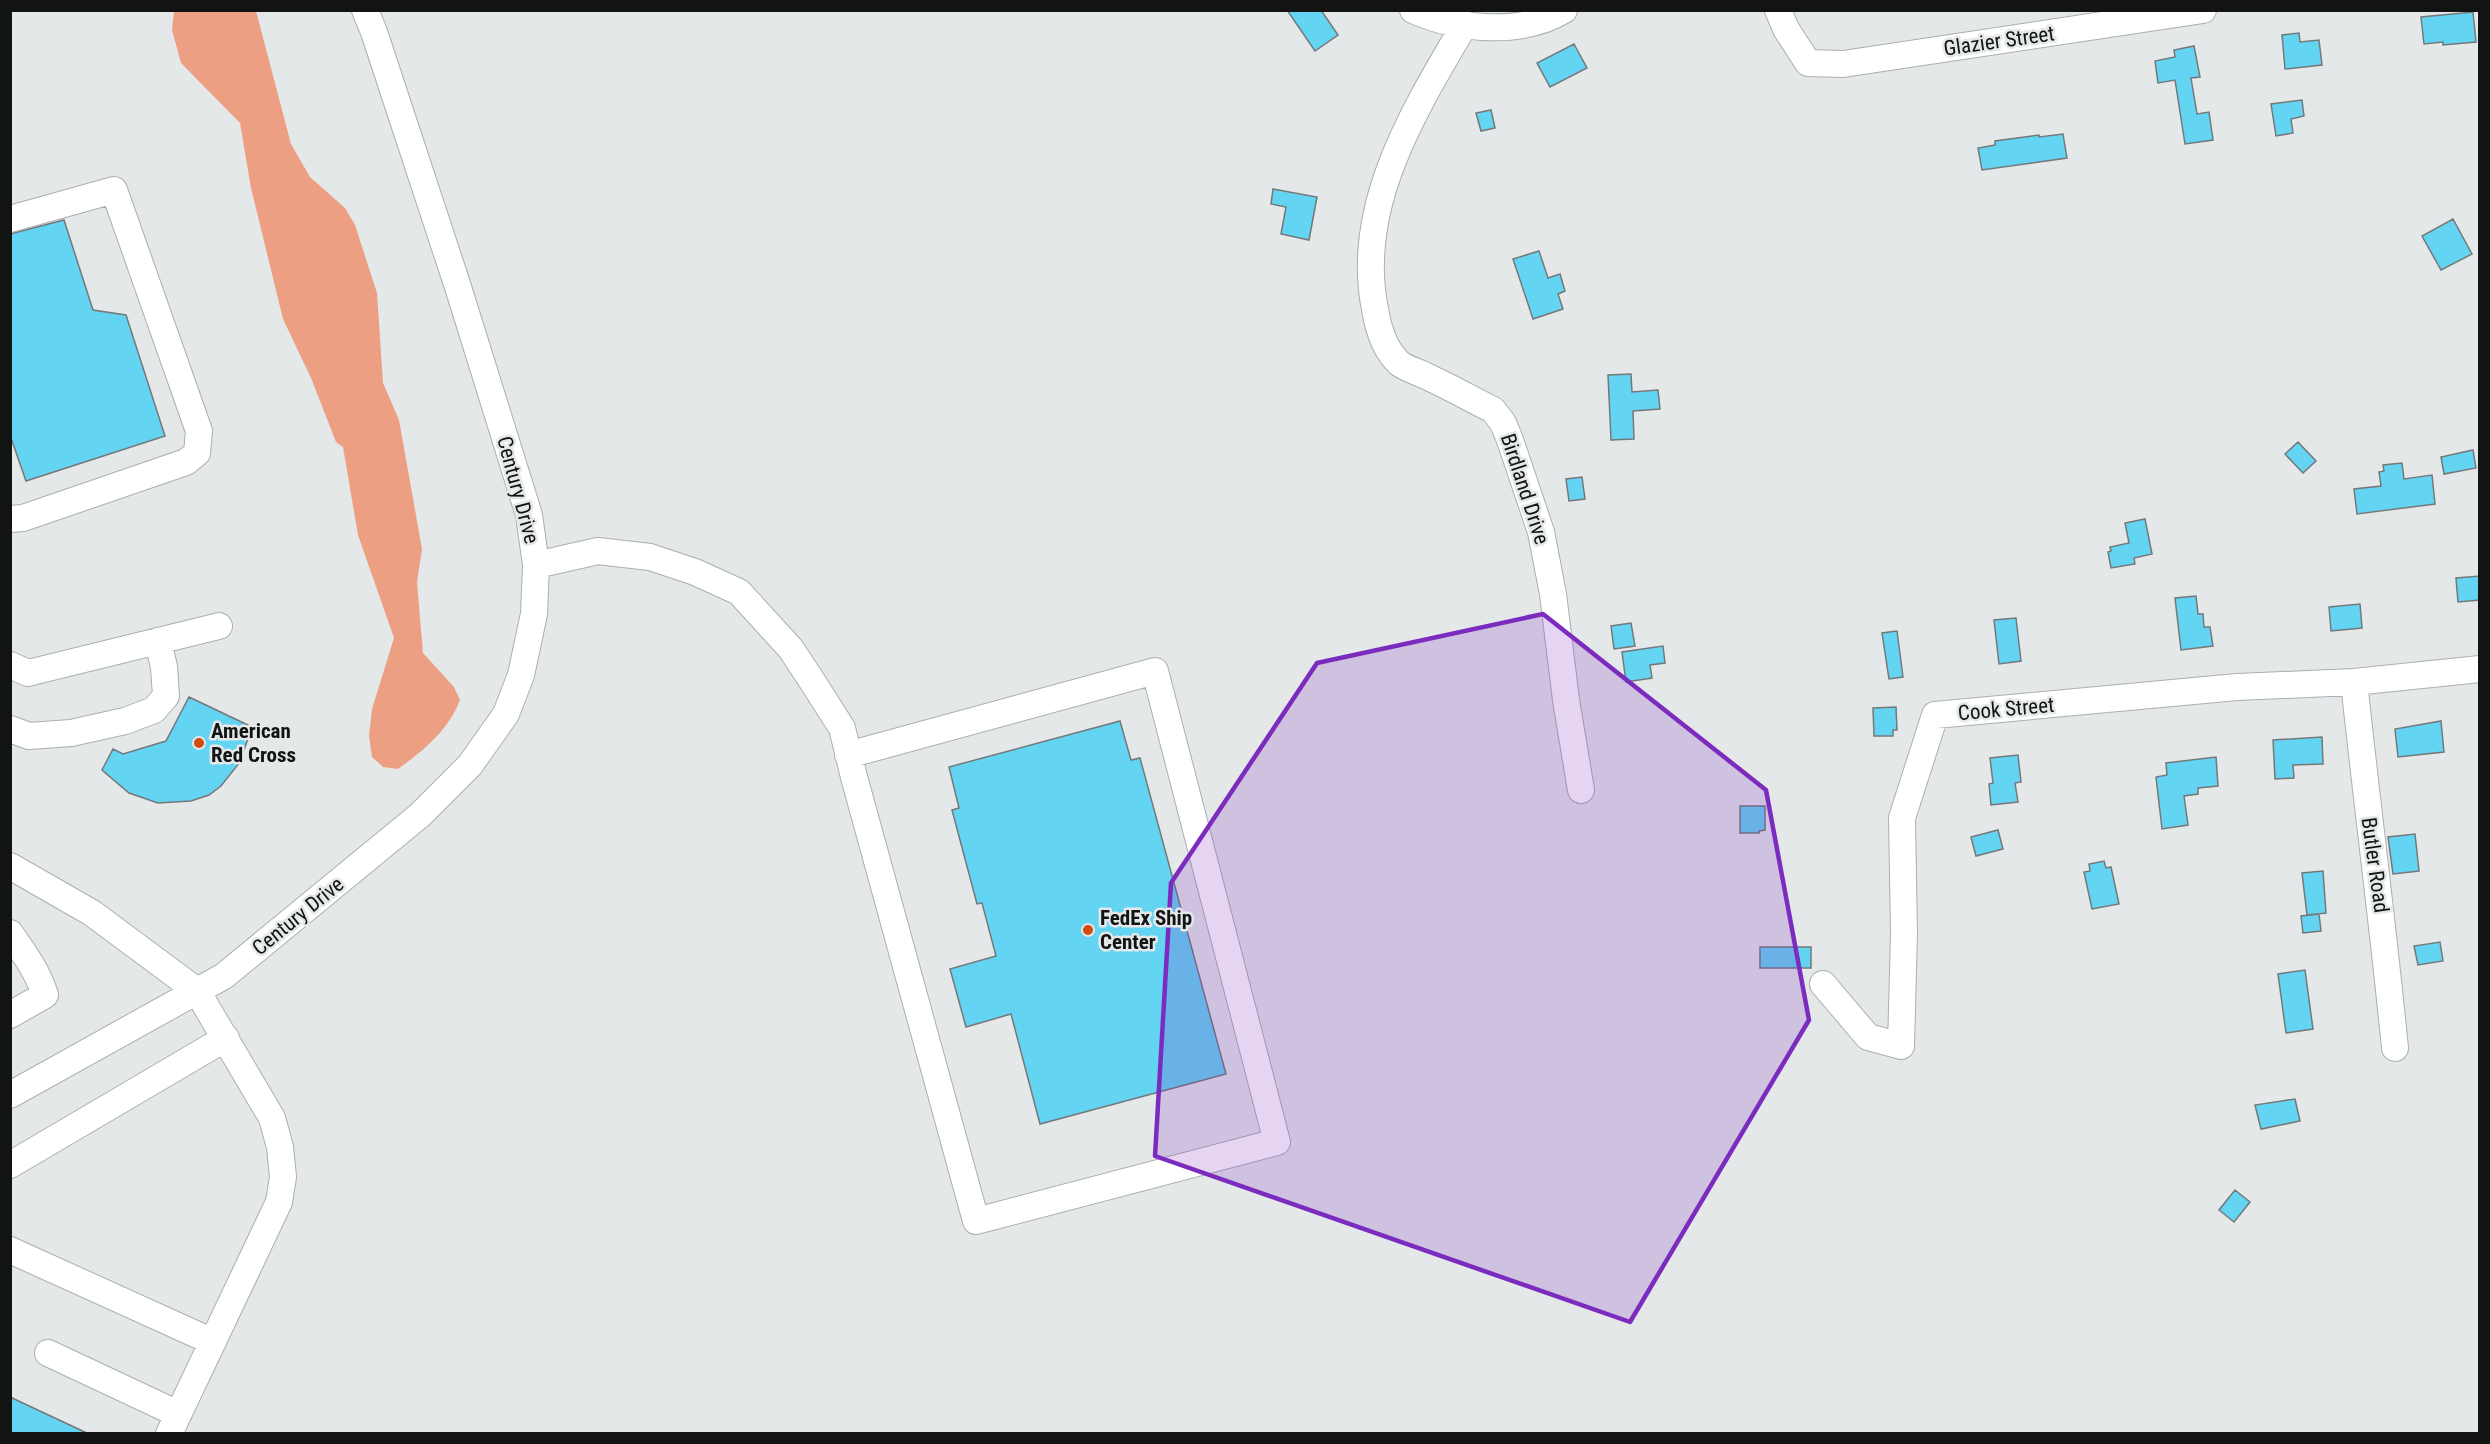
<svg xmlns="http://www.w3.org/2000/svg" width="2490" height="1444" viewBox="0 0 2490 1444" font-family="'Roboto Condensed',sans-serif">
<rect width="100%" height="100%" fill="#e4e8e9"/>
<!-- green -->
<path fill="#ed9f84" d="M174,11H256L291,144L310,177L345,208L355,225L377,293L383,383L399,420L422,549L417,582L423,653L454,687L460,700C448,731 424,750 398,769L383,767L372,757L369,736L372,709L394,638L358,535L343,447L336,442L311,378L283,319L251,188L240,123L181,63L172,30Z"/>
<!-- building -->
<path fill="#64d4f3" stroke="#747879" stroke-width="1.5" d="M1287,10H1321L1338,35L1315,51Z
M2473,12L2476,42L2443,45V42L2424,44L2421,17Z
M2299,33L2300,42L2319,40L2322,65L2285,69L2282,35Z
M1574,44L1587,68L1550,87L1537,63Z
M2194,46L2200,77L2191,78L2197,114L2209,112L2213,140L2185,144L2175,80L2158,83L2155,61L2175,57L2174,50Z
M2302,100L2304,116L2291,119L2293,133L2276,136L2271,104Z
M1491,110L1495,128L1481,131L1476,113Z
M2063,134L2067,158L1982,170L1978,148L1995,145V141L2039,135V137Z
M1273,189L1317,197L1309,240L1281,234L1286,207L1271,204Z
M2453,219L2472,254L2441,270L2422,236Z
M64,220L93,310L126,315L165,436L26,481L10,435V234Z
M1539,251L1548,278L1560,274L1565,291L1558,294L1563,309L1533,319L1513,259Z
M1631,374L1632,392L1658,390L1660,409L1633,411L1634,439L1611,440L1608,375Z
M2298,442L2316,461L2303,473L2285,454Z
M2473,450L2476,468L2444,474L2441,457Z
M2402,463L2404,479L2432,475L2435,504L2357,514L2354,489L2381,486L2379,472L2384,471L2383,465Z
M1582,477L1585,499L1569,501L1566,479Z
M2145,519L2152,554L2134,558L2135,564L2111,568L2108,552L2111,551L2110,547L2129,543L2125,523Z
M2480,576V600L2458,602L2456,578Z
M2196,596L2198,614H2203L2204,627H2210L2213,646L2181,650L2175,598Z
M2360,604L2362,628L2331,631L2329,607Z
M2016,618L2021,661L1999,664L1994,620Z
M1631,623L1635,646L1614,649L1611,626Z
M1897,631L1903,677L1889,679L1882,633Z
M1663,646L1665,663L1650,665L1652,678L1626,682L1622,652Z
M189,697L252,727L240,762L221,786L209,795L191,801L158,803L129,793L102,770L113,749L123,754L166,741Z
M1896,707L1897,730H1893V736H1874L1873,708Z
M1120,721L1131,760L1140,758L1226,1074L1040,1124L1011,1014L966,1027L950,969L996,956L982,903L977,904L952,810L959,808L949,767Z
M2441,721L2444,752L2398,757L2395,729Z
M2322,737L2323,764L2293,765L2294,778L2275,779L2273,740Z
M2018,755L2021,782L2015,783L2018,802L1991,805L1989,784L1993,783L1990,758Z
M2216,757L2218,786L2198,788V794L2184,796L2188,825L2162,829L2156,777L2167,775L2166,763Z
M1740,806H1765V830L1759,831V833H1740Z
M1998,830L2003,849L1976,856L1971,837Z
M2415,834L2419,871L2393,874L2388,837Z
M2104,861L2106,868L2111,867L2119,904L2092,909L2084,872L2090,871L2089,864Z
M2323,871L2326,913L2307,915L2302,873Z
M2319,914L2321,931L2303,933L2301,916Z
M2440,942L2443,961L2418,965L2414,946Z
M1760,947H1811V968H1760Z
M2305,970L2313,1029L2286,1033L2278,974Z
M2295,1099L2300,1121L2261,1129L2255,1105Z
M2235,1190L2250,1202L2234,1222L2219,1210Z
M10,1397L89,1434H10Z"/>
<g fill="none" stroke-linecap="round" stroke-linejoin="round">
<!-- minor casing -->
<g stroke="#abafb1" stroke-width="28">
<path id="minor" d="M1413,10C1458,30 1521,36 1564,10
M1778,10L1786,29L1808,63L1843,64L2203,10
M1465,24C1415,109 1354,206 1375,309C1378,328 1384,349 1399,363C1406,369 1419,372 1428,377C1450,387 1471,399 1493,410L1503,423L1510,440L1541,532L1553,594L1566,700L1581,790
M10,219L114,190L199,431L197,453L186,462L23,518L10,519
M536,565L598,551L650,557L695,572L739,592L791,649L812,681L842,728L854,777L976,1221L1277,1142L1155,671L848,755
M10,665L28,673L219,626
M2354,682C2367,804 2383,926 2395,1048
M10,729L29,736L71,733L125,721L154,710L166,696L164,667L158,641
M10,866L92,913L197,991L272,1118L280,1147L283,1177L279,1202L169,1434
M10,933C24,953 38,972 45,995L10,1015
M1823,984L1868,1037L1901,1046L1904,934L1902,818L1935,715L2237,687L2354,682L2480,669
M10,1095L224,976L420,815L470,765L506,714L521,675L534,614L536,565L529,515L458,287L374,32L365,10
M10,1165L226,1038
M10,1250L213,1342
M48,1353L178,1414"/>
</g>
<!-- minor -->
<use href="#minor" stroke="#fff" stroke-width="26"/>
</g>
<!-- marked area -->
<path fill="#7b2cbf" fill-opacity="0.2" stroke="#7b2cbf" stroke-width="4.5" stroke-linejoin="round" d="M1543,614L1766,790L1809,1020L1630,1322L1155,1156L1171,883L1317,663Z"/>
<!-- markers -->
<g fill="#d24c0e" stroke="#e4e8e9" stroke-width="2">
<circle cx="199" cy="743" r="6"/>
<circle cx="1088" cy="930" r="6"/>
</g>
<g text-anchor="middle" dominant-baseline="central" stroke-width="5" stroke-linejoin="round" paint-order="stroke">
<!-- street labels -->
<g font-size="21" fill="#121414" stroke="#e4e8e9">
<text transform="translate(1999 41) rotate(-8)">Glazier Street</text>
<text transform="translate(1525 489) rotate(72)">Birdland Drive</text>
<text transform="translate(518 490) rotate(75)">Century Drive</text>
<text transform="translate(2006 709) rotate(-5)">Cook Street</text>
<text transform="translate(2375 865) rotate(82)">Butler Road</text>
<text transform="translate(298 916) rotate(-39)">Century Drive</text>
</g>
<!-- poi labels -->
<g font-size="21" font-weight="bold" fill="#121414" stroke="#e4e8e9" text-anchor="start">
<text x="211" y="731">American<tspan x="211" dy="24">Red Cross</tspan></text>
<text x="1100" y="918">FedEx Ship<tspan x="1100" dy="24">Center</tspan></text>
</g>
</g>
<!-- border -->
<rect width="2490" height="1444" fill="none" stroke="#121414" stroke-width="24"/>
</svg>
